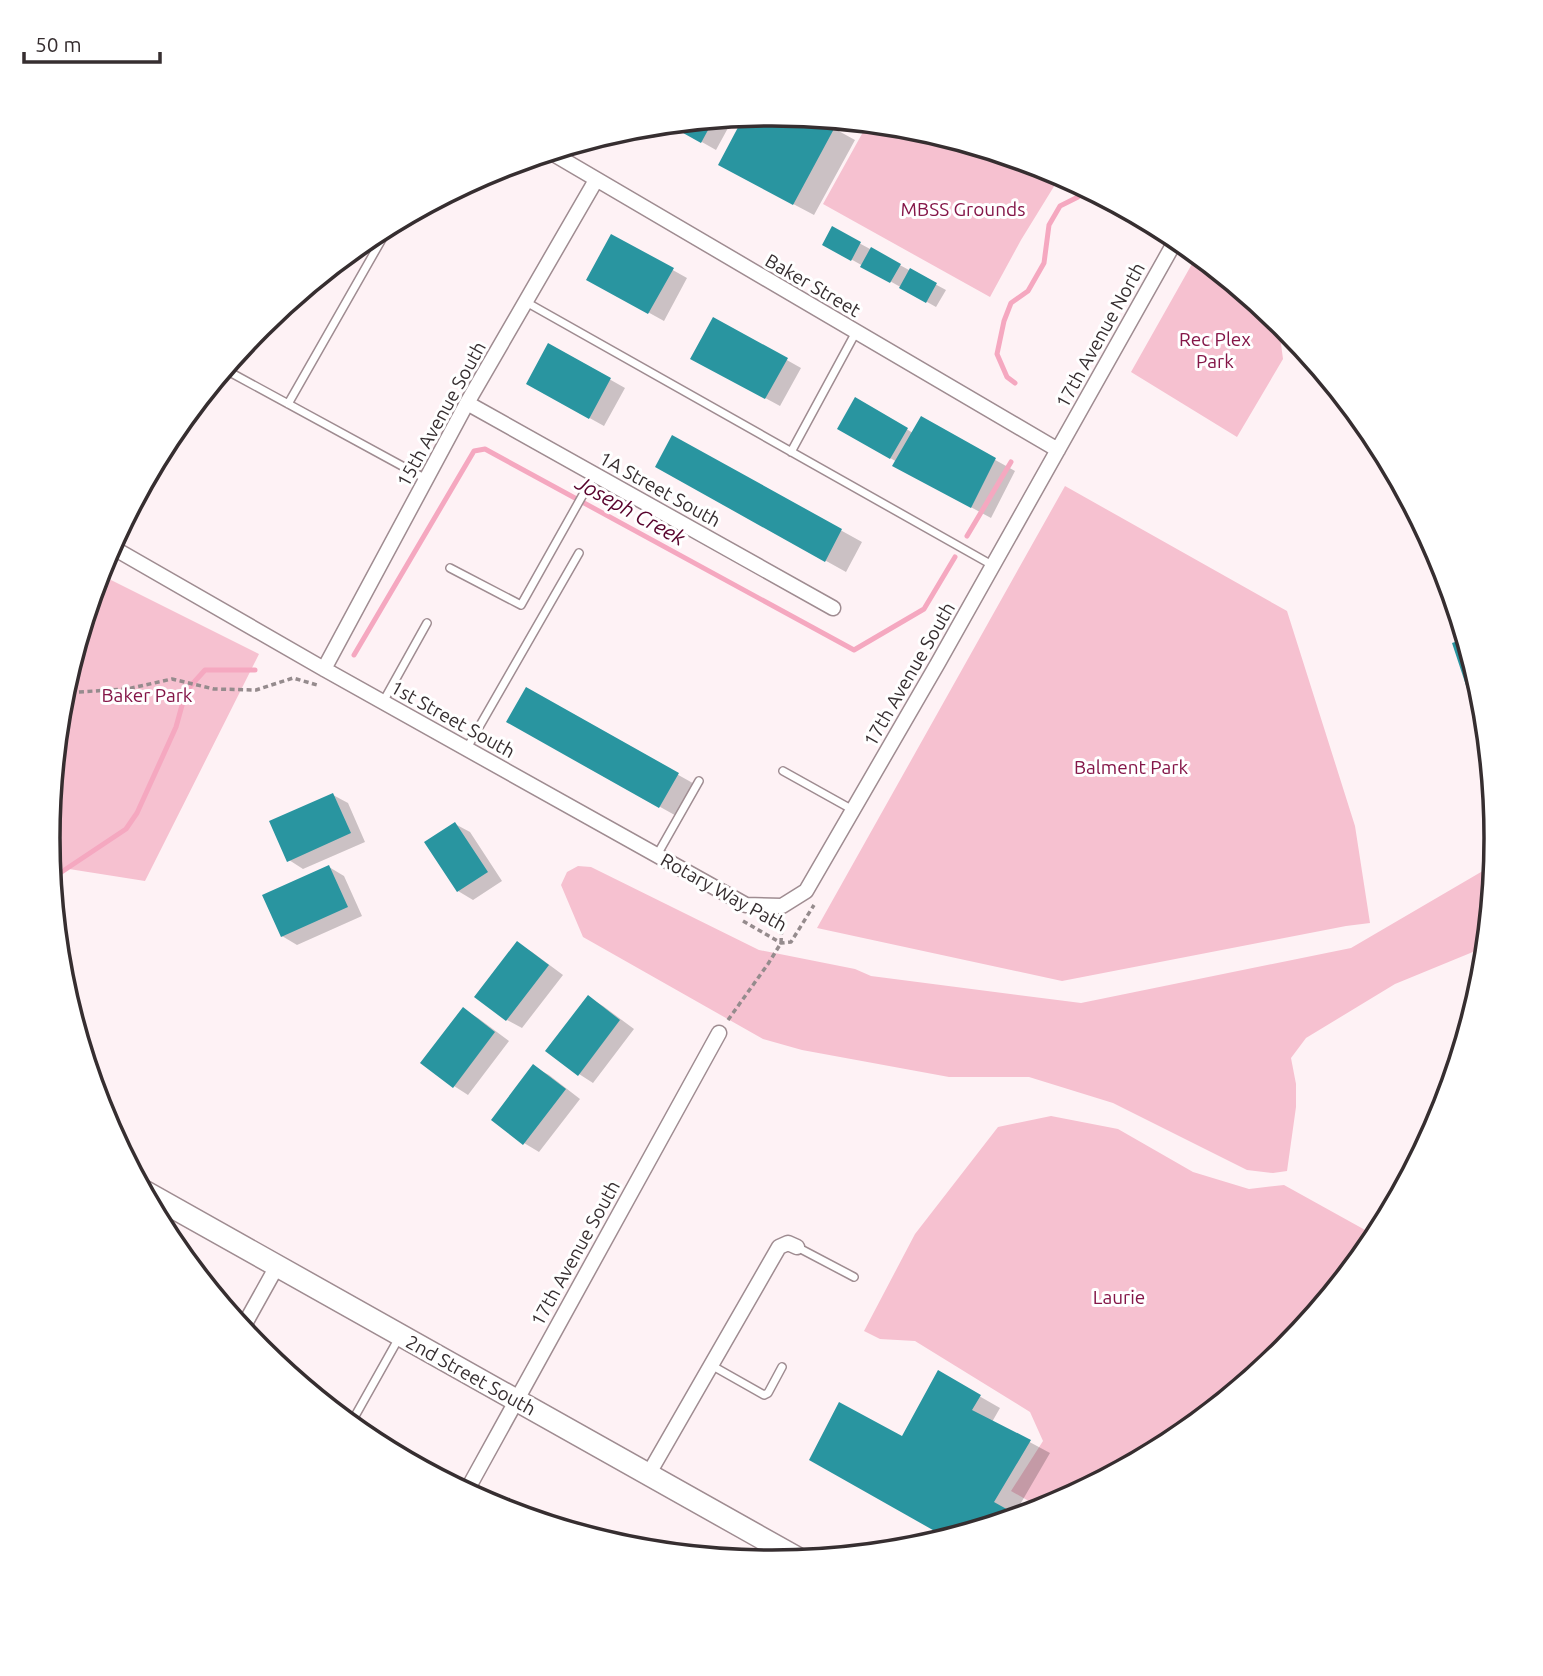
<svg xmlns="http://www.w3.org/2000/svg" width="1543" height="1676" viewBox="0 0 1543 1676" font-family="Ubuntu,sans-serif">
<rect width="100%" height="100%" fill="#fef2f5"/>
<!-- green -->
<path fill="#f6c1d0" d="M868,123L913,128L1049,169L1061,175L1021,240L990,297L823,204Z
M1197,255L1278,321L1283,359L1237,437L1131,372Z
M1065,486L1287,611L1355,826L1370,923L1346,926L1062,981L817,928Z
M99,574L259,654L145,881L50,866L47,838L61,696Z
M1493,865L1485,947L1395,984L1306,1038L1291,1058L1296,1084V1107L1287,1171L1273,1173L1247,1170L1113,1103L1029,1077H949L802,1050L763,1039L583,937L561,885L567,872L578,866L591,867L759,950L855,969L871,976L1081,1003L1351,948Z
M1051,1116L1118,1129L1193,1172L1249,1189L1284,1185L1376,1236L1283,1350L1174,1440L1043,1509L1011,1491L1043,1441L1030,1412L915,1341L880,1339L864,1331L915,1234L998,1127Z"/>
<!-- shadow -->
<path fill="#0003" d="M772,114L815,118L855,140L814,215L740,176L746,116Z
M734,117L716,150L670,124Z
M662,125L654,138L635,127Z
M833,229L946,290L936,307L824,244Z
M612,236L687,278L664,321L588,279Z
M714,319L801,368L780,406L692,358Z
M549,345L625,388L604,426L528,384Z
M856,399L913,433L922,419L1015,471L991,518L915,477L897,462L839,428Z
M672,437L862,542L846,572L677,478Z
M527,690L698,786L680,818L508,722Z
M333,795L348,803L365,842L303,869L289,860Z
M455,824L470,832L502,881L473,900L458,891Z
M329,867L344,876L362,916L297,945L282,936Z
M517,943L532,952L563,975L522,1028L507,1020L476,997Z
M588,997L603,1006L634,1029L593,1083L579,1074Z
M463,1009L478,1018L509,1041L468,1095L454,1086Z
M534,1067L549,1075L580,1099L539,1152L524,1143Z
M939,1373L1000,1408L992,1422L1050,1453L1014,1515L1017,1517L949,1537L902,1438Z"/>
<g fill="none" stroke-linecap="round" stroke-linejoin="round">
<!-- stream -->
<path stroke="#f5a8c0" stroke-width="5" d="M1015,383L1007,377L997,354L1004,321L1011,303L1028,291L1044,263L1049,225L1060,206L1078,197L1087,189
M967,536L1011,462
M354,655L474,451L485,449L854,650L924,609L955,557
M51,879L126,829L137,813L176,727L186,691L205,670H255"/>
</g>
<!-- building -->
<path fill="#2995a0" d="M772,114L819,118L835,127L793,205L718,165L744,116Z
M714,119L701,143L667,124Z
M832,226L861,242L851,261L822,245Z
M611,234L674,268L648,314L586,280Z
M871,247L901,264L890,283L860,267Z
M910,268L937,283L926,303L899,288Z
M713,317L788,358L765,399L690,359Z
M548,343L611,378L589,419L526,384Z
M855,397L908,428L890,459L837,429Z
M921,416L996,458L971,508L892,466Z
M672,435L842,529L825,562L655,467Z
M1464,639L1482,697L1485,733L1482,734L1452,643Z
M526,687L679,773L659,808L506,722Z
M333,793L351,833L287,862L269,821Z
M455,822L488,872L457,892L424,842Z
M329,865L348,907L281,937L262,895Z
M517,941L549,965L506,1021L474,997Z
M588,995L620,1020L578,1076L545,1051Z
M463,1007L495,1032L453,1088L420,1063Z
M533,1064L566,1089L523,1145L491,1120Z
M938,1370L981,1395L972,1410L1031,1440L994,1502L1019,1516L947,1538L809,1460L839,1402L902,1436Z"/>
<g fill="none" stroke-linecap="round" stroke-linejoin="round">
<!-- lane casing -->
<g stroke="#9f8c91" stroke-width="10">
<path id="lane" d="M526,302L992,565
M224,369L426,479
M288,404L390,225
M791,452L856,332
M450,568L521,605L594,475
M383,702L427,623
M467,748L579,553
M783,771L853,810
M657,855L699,781
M797,1247L854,1277
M711,1365L764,1395L768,1393L782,1367
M350,1425L400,1336
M762,1561L771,1545"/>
</g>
<!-- street casing -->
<g stroke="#9f8c91" stroke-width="17">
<path id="street" d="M550,152L1058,450
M467,403L833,608
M110,546L324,669L746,905L782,906L806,891L938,663L1177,238
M324,669L467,403L596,180
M242,1329L277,1266
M648,1475L779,1247L788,1243L797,1247
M466,1492L719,1033"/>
</g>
<!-- secondary casing -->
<g stroke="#9f8c91" stroke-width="24">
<path id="secondary" d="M142,1190L799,1559"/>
</g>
<!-- path -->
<path stroke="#958b8d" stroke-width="3.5" stroke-dasharray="5 3.5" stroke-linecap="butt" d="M62,693L127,689L172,679L214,689L256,690L293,678L317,685
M743,921L781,943L791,942L814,905
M728,1020L768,964L781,943L782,922"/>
<!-- lane -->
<use href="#lane" stroke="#fff" stroke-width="7"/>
<!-- street -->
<use href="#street" stroke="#fff" stroke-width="14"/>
<!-- secondary -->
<use href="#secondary" stroke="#fff" stroke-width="21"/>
</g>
<g text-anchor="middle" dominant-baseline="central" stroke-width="6" stroke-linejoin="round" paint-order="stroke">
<!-- park labels -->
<g font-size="19" fill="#841648" stroke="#fff">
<text x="963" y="209">MBSS Grounds</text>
<text x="1215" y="339">Rec Plex<tspan x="1215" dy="22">Park</tspan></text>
<text x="147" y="695">Baker Park</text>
<text x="1131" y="767">Balment Park</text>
<text x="1119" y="1297">Laurie</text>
</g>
<!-- street labels -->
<g font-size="19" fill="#362e30" stroke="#fff">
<text transform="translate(813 285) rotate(30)">Baker Street</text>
<text transform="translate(1100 335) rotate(-61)">17th Avenue North</text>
<text transform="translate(441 414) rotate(-61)">15th Avenue South</text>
<text transform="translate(660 489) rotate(29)">1A Street South</text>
<text transform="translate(909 674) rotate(-60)">17th Avenue South</text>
<text transform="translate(453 719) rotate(29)">1st Street South</text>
<text transform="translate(724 892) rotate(29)">Rotary Way Path</text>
<text transform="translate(575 1253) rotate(-61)">17th Avenue South</text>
<text transform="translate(471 1375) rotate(29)">2nd Street South</text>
</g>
<!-- water labels -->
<g font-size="21" font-style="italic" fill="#58022c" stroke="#fff">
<text transform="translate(631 510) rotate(29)">Joseph Creek</text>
</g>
</g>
<!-- crop -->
<path d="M0 0H1543V1676H0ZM60 838a712 712 0 1 1 1424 0a712 712 0 1 1-1424 0Z" fill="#fff" fill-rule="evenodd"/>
<path fill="none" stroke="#362e30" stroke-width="3.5" d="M60 838a712 712 0 1 1 1424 0a712 712 0 1 1-1424 0Z"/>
<!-- scale -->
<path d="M24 52v10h136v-10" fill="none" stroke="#362e30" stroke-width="3.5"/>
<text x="35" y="52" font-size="21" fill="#362e30" stroke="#ffffff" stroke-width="5" paint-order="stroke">50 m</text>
</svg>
